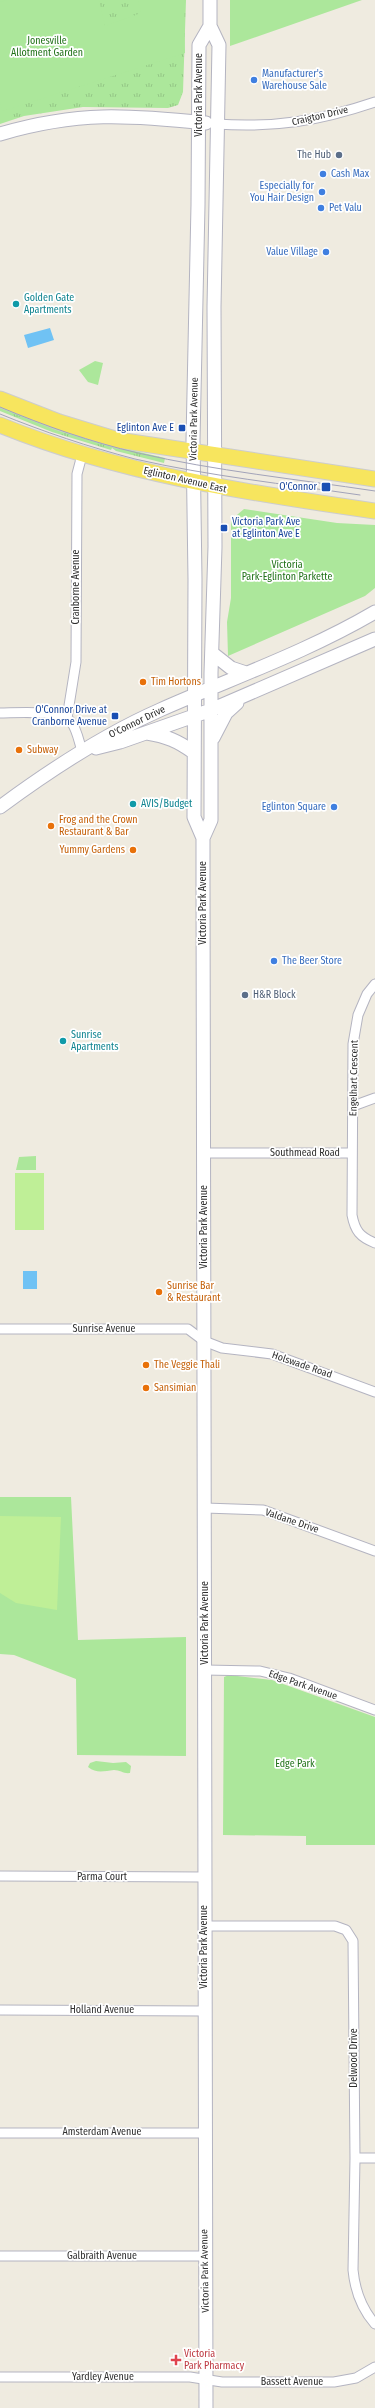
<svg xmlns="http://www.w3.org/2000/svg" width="375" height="2408" viewBox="0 0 375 2408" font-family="'Fira Sans Condensed',sans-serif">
<defs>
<pattern id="grass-tufts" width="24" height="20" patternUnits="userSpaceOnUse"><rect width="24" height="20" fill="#ace79b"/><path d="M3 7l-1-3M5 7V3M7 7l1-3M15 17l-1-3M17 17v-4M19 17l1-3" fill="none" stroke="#94c686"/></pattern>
</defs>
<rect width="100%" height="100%" fill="#efebe0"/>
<!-- grass -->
<path fill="url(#grass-tufts)" d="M0,0H186L183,92L178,105L168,108L83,107L24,116L0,124Z
M0,406L122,448L165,458L164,463L116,451L112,448L111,450L52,432L0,411Z"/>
<!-- park -->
<path fill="#ace79b" d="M7,0H99L105,26L141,13L138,0H184L185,53L3,111L0,102V2Z
M230,0H362L230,46Z
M95,361L103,363L98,385L88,382L79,370Z
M244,509L337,523L375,525V588L365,596L228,656L227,622L231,598V520Z
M36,1156V1170H16L19,1157Z
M0,1497H71L78,1640L186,1637V1756L77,1755L76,1679L14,1655L0,1654Z
M229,1675L272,1680L375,1717V1845H306V1836L223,1835L224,1677Z
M96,1761L113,1763L126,1762L131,1766L130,1773C124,1774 120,1770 114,1770C104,1771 97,1774 88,1767L90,1763Z"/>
<!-- pitch -->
<path fill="#bfef97" d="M15,1173H44V1230H15Z
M0,1516L61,1517L57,1610L16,1603L0,1593Z"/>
<!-- water -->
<path fill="#70c2f4" d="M50,328L54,340L28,348L24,335Z
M23,1271H37V1289H23Z"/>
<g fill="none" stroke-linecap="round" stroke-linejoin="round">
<!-- street casing -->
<g stroke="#b4b4c1" stroke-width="11">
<path id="street" d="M216,124C276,128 319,121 375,102
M0,713C16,713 61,709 71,722C77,729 79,742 82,751
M67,718L76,662L77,474L82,455
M375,984L367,994L358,1015L353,1044L352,1215C355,1231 360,1237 375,1243
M353,1106L375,1098
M203,1153H352
M0,1329H188L204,1341L222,1348L272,1354L375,1392
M205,1508L263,1510L375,1551
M205,1670L260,1671L289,1678L375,1710
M0,1876L204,1877
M205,1926H335L346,1930L353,1941L355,2158L353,2270C355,2291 361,2308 375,2324
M0,2010L204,2011
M0,2133H204
M355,2158H375
M0,2256H205
M0,2377H190L222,2382H334L356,2378L375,2367"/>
</g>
<!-- secondary casing -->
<g stroke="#b4b4c1" stroke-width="15">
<path id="secondary" d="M0,134C78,111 128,115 206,123
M212,653L231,668L246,673
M147,733C166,736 178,741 193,752
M213,738L226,713L237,703
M96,748L120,742L211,710L375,639
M0,807C50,770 103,735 160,710C232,678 307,652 375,612
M203,838L211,820V673L215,547L214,307L219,45L210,26V0
M206,2408L203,884V838L194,817L195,579L193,440L198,205L199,45L210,26"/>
</g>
<!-- primary casing -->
<g stroke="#cdcdcd" stroke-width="17">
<path id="primary" d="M0,399L59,422L118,440L375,479
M0,425C120,474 248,493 375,511"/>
</g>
<!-- street -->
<use href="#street" stroke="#fff" stroke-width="9"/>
<!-- secondary -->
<use href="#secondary" stroke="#fff" stroke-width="13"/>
<!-- primary -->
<use href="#primary" stroke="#f7e55e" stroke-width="15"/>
<!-- tram -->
<path stroke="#a2a3b9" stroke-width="1" d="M0,407C45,426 91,442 138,453C216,471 296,479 375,491
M0,414C44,432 89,447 135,459C209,476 285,484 360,495"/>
</g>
<!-- markers -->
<g fill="#3f7fe0" stroke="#fff" stroke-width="1.5">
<circle cx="254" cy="80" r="4"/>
<circle cx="323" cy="174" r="4"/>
<circle cx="322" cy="192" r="4"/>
<circle cx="321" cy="208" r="4"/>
<circle cx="326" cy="252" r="4"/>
<circle cx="334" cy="807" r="4"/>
<circle cx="274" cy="961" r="4"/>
</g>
<g fill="#5c6f8a" stroke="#fff" stroke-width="1.5">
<circle cx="339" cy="155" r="4"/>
<circle cx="245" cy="995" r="4"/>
</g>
<g fill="#0f9aa8" stroke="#fff" stroke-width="1.5">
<circle cx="16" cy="304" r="4"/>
<circle cx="133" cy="804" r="4"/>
<circle cx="63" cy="1041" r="4"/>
</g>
<g fill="#1a4fb4" stroke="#fff" stroke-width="1.5">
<rect x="178" y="424" width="8" height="8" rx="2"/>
<rect x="321" y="482" width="10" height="10" rx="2"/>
<rect x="220" y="524" width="8" height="8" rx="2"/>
<rect x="111" y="712" width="8" height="8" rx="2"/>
</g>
<g fill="#e8710a" stroke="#fff" stroke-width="1.5">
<circle cx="143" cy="682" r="4"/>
<circle cx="19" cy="750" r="4"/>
<circle cx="51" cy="826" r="4"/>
<circle cx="133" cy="850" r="4"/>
<circle cx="159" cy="1292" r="4"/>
<circle cx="146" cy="1365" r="4"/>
<circle cx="146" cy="1388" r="4"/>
</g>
<path fill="#e0444e" stroke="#fff" stroke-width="1.5" d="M174 2354h4v4h4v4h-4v4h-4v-4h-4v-4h4z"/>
<g text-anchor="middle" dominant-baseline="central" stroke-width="3.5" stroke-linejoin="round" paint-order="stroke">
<!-- park labels -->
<g font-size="10" fill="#207118" stroke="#fff">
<text x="47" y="41">Jonesville<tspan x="47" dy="12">Allotment Garden</tspan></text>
<text x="287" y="565">Victoria<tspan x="287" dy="12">Park-Eglinton Parkette</tspan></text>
<text x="295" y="1764">Edge Park</text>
</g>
<!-- shop labels -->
<g font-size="10" fill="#366cbe" stroke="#fff" text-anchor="start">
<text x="262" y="74">Manufacturer's<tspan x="262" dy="12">Warehouse Sale</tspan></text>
<text x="331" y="174">Cash Max</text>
<text x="314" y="186" text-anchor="end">Especially for<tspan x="314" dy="12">You Hair Design</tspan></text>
<text x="329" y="208">Pet Valu</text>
<text x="318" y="252" text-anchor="end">Value Village</text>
<text x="326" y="807" text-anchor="end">Eglinton Square</text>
<text x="282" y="961">The Beer Store</text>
</g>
<!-- street labels -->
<g font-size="10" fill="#2e2e2e" stroke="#fff">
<text transform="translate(199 95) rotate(-90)">Victoria Park Avenue</text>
<text transform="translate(320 116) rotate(-13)">Craigton Drive</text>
<text transform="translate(194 419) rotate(-89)">Victoria Park Avenue</text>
<text transform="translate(185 480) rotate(13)">Eglinton Avenue East</text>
<text transform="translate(76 587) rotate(-90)">Cranborne Avenue</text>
<text transform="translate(137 722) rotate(-26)">O'Connor Drive</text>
<text transform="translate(203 903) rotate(-90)">Victoria Park Avenue</text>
<text transform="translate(354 1078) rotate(-89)">Engelhart Crescent</text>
<text x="305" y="1153">Southmead Road</text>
<text transform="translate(204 1227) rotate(-90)">Victoria Park Avenue</text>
<text x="104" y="1329">Sunrise Avenue</text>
<text transform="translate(302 1365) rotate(19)">Holswade Road</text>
<text transform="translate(292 1521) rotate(19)">Valdane Drive</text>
<text transform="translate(205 1623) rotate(-90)">Victoria Park Avenue</text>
<text transform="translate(303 1685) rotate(19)">Edge Park Avenue</text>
<text x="102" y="1877">Parma Court</text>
<text transform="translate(204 1947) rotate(-90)">Victoria Park Avenue</text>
<text x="102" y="2010">Holland Avenue</text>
<text transform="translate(354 2058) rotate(-90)">Delwood Drive</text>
<text x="102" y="2132">Amsterdam Avenue</text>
<text x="102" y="2256">Galbraith Avenue</text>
<text transform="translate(205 2271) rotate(-91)">Victoria Park Avenue</text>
<text x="103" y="2377">Yardley Avenue</text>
<text x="292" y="2382">Bassett Avenue</text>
</g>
<!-- service labels -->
<g font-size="10" fill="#4e5e75" stroke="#fff" text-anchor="end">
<text x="331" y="155">The Hub</text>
<text x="253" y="995" text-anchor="start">H&amp;R Block</text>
</g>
<!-- culture labels -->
<g font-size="10" fill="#0d838f" stroke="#fff" text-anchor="start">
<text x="24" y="298">Golden Gate<tspan x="24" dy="12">Apartments</tspan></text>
<text x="141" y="804">AVIS/Budget</text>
<text x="71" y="1035">Sunrise<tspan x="71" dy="12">Apartments</tspan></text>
</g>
<!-- transit labels -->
<g font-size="10" fill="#164399" stroke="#fff" text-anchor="end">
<text x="174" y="428">Eglinton Ave E</text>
<text x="317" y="487">O'Connor</text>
<text x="232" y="522" text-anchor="start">Victoria Park Ave<tspan x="232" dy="12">at Eglinton Ave E</tspan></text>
<text x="107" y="710">O'Connor Drive at<tspan x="107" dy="12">Cranborne Avenue</tspan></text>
</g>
<!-- food labels -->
<g font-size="10" fill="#c56008" stroke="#fff" text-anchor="start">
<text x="151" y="682">Tim Hortons</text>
<text x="27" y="750">Subway</text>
<text x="59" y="820">Frog and the Crown<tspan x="59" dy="12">Restaurant &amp; Bar</tspan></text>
<text x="125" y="850" text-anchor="end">Yummy Gardens</text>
<text x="167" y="1286">Sunrise Bar<tspan x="167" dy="12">&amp; Restaurant</tspan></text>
<text x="154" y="1365">The Veggie Thali</text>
<text x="154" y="1388">Sansimian</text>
</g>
<!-- health labels -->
<g font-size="10" fill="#be3a42" stroke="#fff" text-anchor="start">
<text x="184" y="2354">Victoria<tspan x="184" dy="12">Park Pharmacy</tspan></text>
</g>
</g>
</svg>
